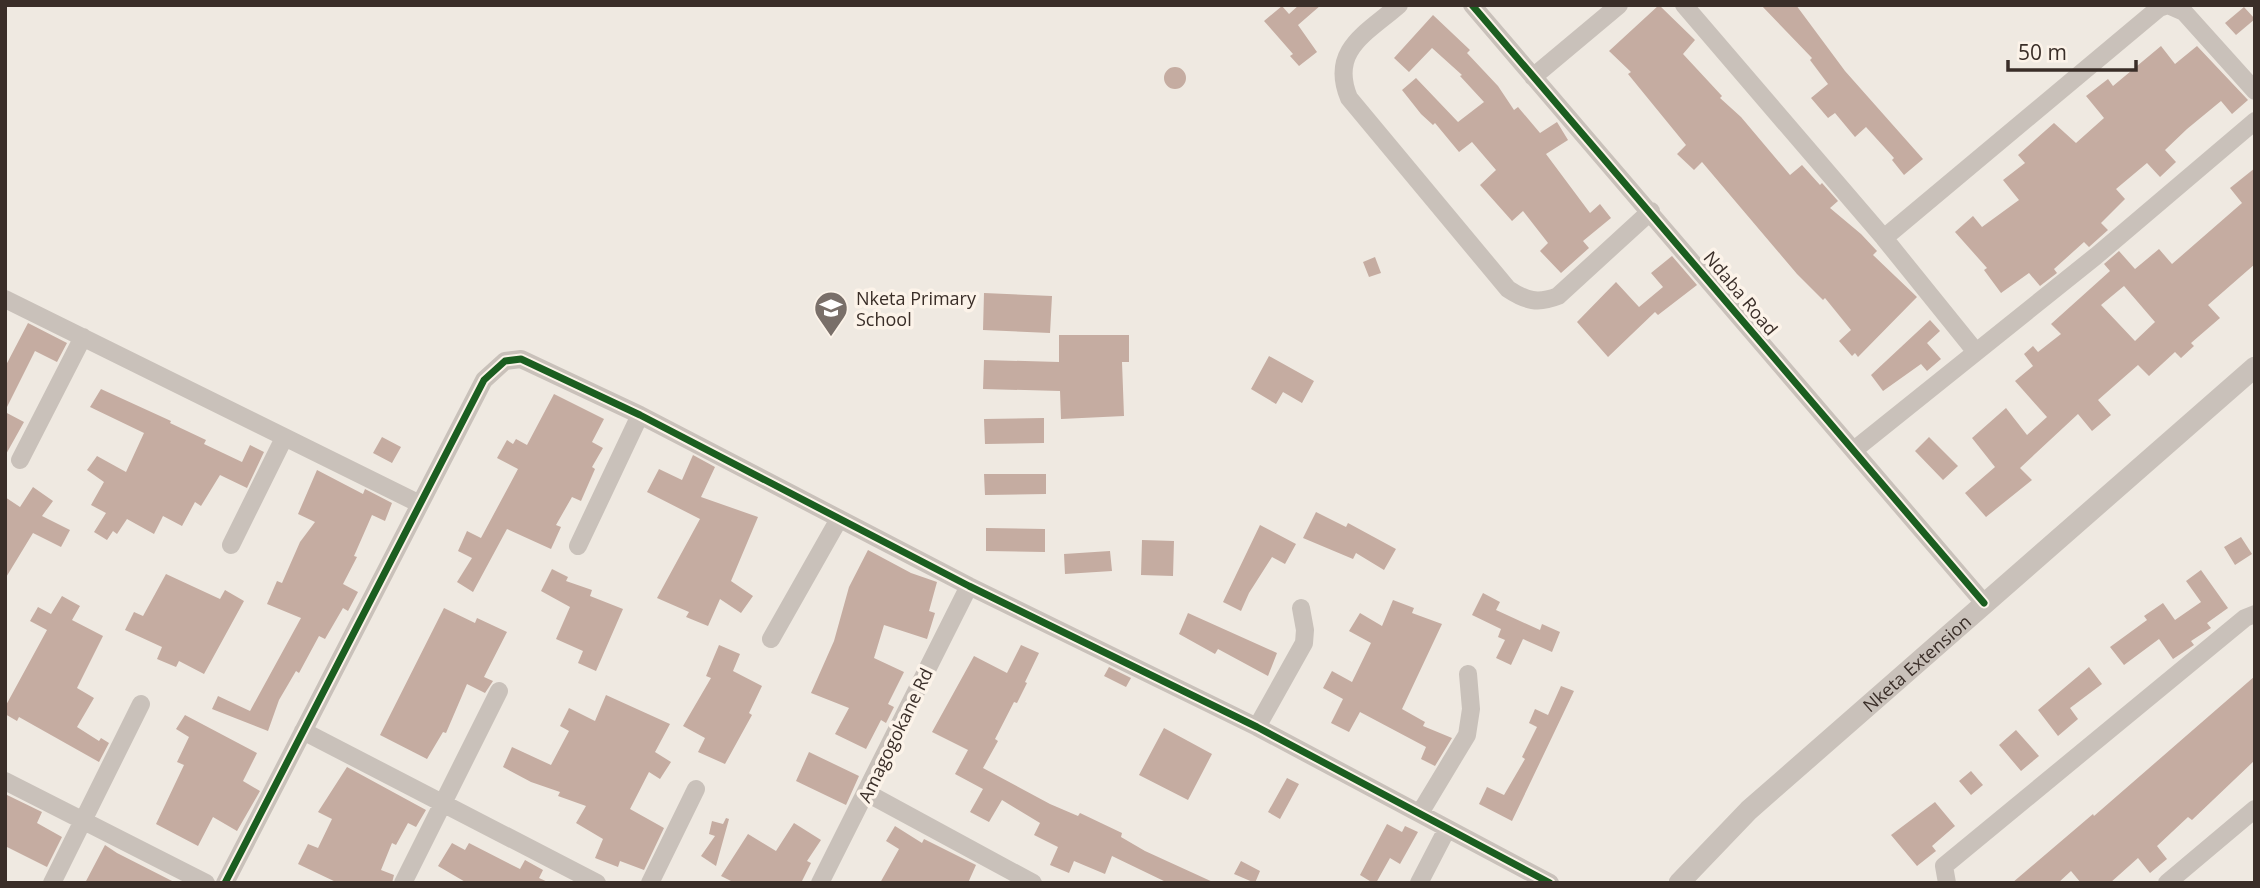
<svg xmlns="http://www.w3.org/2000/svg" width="2260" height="888" viewBox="0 0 2260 888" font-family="'Open Sans',sans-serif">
<rect width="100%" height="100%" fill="#efe9e1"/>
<!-- building -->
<path fill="#c5aca1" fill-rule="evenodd" d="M1299,5H1321L1298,25L1317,52L1299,66L1290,56L1293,54L1264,21L1282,6L1289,14Z
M1659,5L1695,40L1683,54L1722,96L1720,98L1741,117L1790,175L1802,165L1820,185L1822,183L1838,201L1830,208L1861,234L1877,251L1873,255L1917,297L1858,357L1855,353L1852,356L1839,341L1851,330L1825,298L1823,300L1797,274L1702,162L1694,170L1677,154L1686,145L1628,74L1631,72L1609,51Z
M1761,5H1796L1845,71L1923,159L1904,175L1892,160L1894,158L1866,127L1855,137L1835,113L1828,118L1811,98L1828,84L1810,60L1812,58Z
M2244,7L2255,19L2236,35L2225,23Z
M1433,15L1470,50L1467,53L1498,86L1514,110L1518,107L1540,133L1557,122L1568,140L1546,154L1590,213L1600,204L1611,218L1583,241L1589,248L1561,273L1540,251L1548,243L1523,211L1512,221L1480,185L1496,170L1472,142L1459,152L1435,123L1433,125L1421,114L1402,90L1416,78L1458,122L1484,102L1460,76L1462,75L1432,48L1409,72L1394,58Z
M2161,46L2175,64L2197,46L2248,100L2232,114L2221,101L2187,129L2165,150L2176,162L2160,177L2147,163L2116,189L2125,199L2101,223L2108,230L2089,247L2084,242L2054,269L2057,273L2040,286L2029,273L2001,293L1984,270L1987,268L1955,232L1973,216L1982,227L2019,200L2003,180L2025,163L2018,155L2054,123L2076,143L2104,118L2086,96L2108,79L2113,86Z
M1164 78a11 11 0 1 1 22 0a11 11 0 1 1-22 0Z
M2255,168V264L2208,305L2220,318L2191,343L2194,346L2181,358L2175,352L2149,376L2138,365L2098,400L2111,415L2092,431L2078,414L2020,468L2032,480L1986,517L1965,493L1995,467L1972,438L2006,408L2027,435L2047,417L2015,381L2033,366L2024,354L2033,346L2038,352L2061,334L2051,324L2110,271L2104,264L2119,251L2135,269L2159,249L2172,264L2242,203L2230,188ZM2124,286L2155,322L2135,341L2101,305Z
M1672,256L1697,285L1658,315L1655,312L1608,357L1577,322L1616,282L1639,307L1663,287L1651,273Z
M1375,257L1381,273L1369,277L1363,262Z
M984,293L1052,296L1050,333L983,330Z
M1930,320L1940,331L1927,343L1941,359L1927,371L1921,364L1883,391L1871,375Z
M28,323L67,343L57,362L35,351L5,411V367Z
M1059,335H1129V362H1122L1124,416L1061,419L1060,391L983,389L984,360L1059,362Z
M1269,356L1314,381L1302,403L1283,392L1276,404L1251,389Z
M101,389L171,421L170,423L206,440L204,444L242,462L250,445L264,452L247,488L220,475L201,506L195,502L182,526L163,516L154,534L127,519L117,534L113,531L107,540L94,532L106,513L91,505L104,482L87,470L97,456L126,472L144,433L90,407Z
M554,394L604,419L592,442L603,448L592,467L595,469L581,501L572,497L556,525L561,527L551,549L507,529L473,592L457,582L472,558L458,551L467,531L481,538L518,469L497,458L507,440L513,444L516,439L527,445Z
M5,412L24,422L5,456Z
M1044,418V443L985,444L984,419Z
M382,437L401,447L392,463L373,453Z
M1929,437L1958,466L1943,480L1915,451Z
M693,455L715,467L701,497L758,517L731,581L753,596L741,613L720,599L708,626L686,617L689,612L657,598L700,519L647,492L659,469L682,480Z
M317,470L363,494L365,489L392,503L385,521L372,515L354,556L357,557L343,584L358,592L348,611L343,608L325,639L319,636L299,673L296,671L279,700L268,731L212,709L218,696L250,711L301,618L267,604L277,581L282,583L300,542L315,522L298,514Z
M984,474H1046V494L985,495Z
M33,487L53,501L42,516L70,530L61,547L33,533L5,579V497L20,507Z
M1316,512L1346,527L1348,523L1396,549L1384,570L1356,553L1353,559L1303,538Z
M1260,525L1296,544L1285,564L1272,557L1249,593L1241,611L1223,602Z
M986,528L1045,529V552L986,551Z
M2241,537L2252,554L2235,565L2224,547Z
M1142,540L1174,541L1173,576L1141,575Z
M868,550L911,573L937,582L929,611L935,613L927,639L884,625L874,658L904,672L888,704L894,707L886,723L881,720L866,749L835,734L849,708L811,693L834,641L849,587Z
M1110,551L1112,571L1065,574L1064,554Z
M552,569L568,577L566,581L592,590L590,596L623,609L596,671L578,663L583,651L556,639L570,607L541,591Z
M2201,570L2228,608L2207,623L2211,628L2191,641L2194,645L2173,659L2159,639L2124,665L2110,647L2147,620L2144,616L2163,603L2175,620L2201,602L2186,581Z
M166,574L220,599L225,590L244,601L204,674L179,661L176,667L157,659L162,647L125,630L134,612L143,616Z
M1483,593L1500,602L1496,610L1540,630L1542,624L1560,632L1552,652L1523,639L1511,665L1496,658L1505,640L1498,637L1501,629L1472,615Z
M62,596L80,606L72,620L103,636L77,688L94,698L77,727L99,741L101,738L109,743L99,762L19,717L17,721L5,714V707L47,630L30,621L38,607L51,614Z
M1393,600L1414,608L1412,613L1442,624L1402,709L1425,722L1423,726L1452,738L1435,766L1421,759L1426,747L1360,712L1349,732L1331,723L1343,699L1323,688L1332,671L1352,682L1371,643L1349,631L1360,613L1382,626Z
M444,608L475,623L477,618L507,632L484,677L493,681L485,693L467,684L446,733L443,732L427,759L380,735Z
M1188,613L1277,653L1268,676L1218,649L1215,654L1179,634Z
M719,645L740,654L733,671L762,686L749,713L752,715L725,764L698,752L705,738L683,726L711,678L706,676Z
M1021,645L1039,653L1025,682L1027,683L1017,703L1014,702L995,739L998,741L983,768L1050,804L1078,816L1080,813L1122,833L1121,837L1145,851L1215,883H1168L1112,856L1105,874L1074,861L1069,873L1050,865L1058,847L1034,835L1040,823L1002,800L989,822L970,812L983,789L955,774L968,750L932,732L974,656L1007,673Z
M1109,667L1131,678L1126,687L1104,676Z
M2089,667L2102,684L2070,708L2078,719L2058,736L2038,710Z
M2255,676V760L2192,820L2188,817L2157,846L2167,859L2150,873L2138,858L2110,883H2081L2071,871L2058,883H2012L2093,814L2094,816Z
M1561,686L1574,691L1512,821L1479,804L1487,787L1504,795L1525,759L1522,757L1537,727L1529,723L1535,709L1548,715Z
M606,695L670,724L655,752L671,762L660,779L649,772L630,809L664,828L644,870L620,861L618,867L595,858L603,839L576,823L586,806L558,796L560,792L531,782L503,767L512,747L551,765L569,731L560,726L569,708L595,721Z
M185,715L257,753L243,781L260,791L237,831L213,817L198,846L156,824L184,765L177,762L189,737L176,729Z
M1164,728L1212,754L1188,800L1139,775Z
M2016,730L2039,756L2021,771L1999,745Z
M809,752L859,776L846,805L796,781Z
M347,767L426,810L416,827L408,823L396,845L392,843L381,870L394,875L392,883H338L298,864L308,844L318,848L332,819L318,812Z
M1971,771L1983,785L1971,795L1959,781Z
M1287,778L1299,784L1280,819L1268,812Z
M5,794L42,812L37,823L62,837L47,867L5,846Z
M1935,802L1955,826L1932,846L1936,851L1917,866L1891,835Z
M726,818L729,819L716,866L701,856L715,836L709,834L712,821L723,824Z
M794,823L821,840L807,861L811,863L801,883H735L721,876L748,834L776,851Z
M1387,824L1402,832L1405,826L1418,832L1400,864L1390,858L1376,883H1373L1360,875Z
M895,826L922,843L924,839L976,865L968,883H880L899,849L886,841Z
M452,843L465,850L469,843L520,869L525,860L543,870L539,878L550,883H467L438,866Z
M105,845L117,853L176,883H85Z
M1241,861L1260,871L1255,883L1234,874Z"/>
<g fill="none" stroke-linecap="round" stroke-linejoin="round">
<!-- minor -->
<path stroke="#c9c1ba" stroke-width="18" d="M1399,5C1367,33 1329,50 1349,98L1508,289C1526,301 1538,304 1558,296L1651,211
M1472,5L1984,603
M1684,5L1884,238L1976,352
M1533,77L1619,5
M1884,238L2159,8L2168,5L2184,12L2255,91
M5,299L420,504
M1854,450L2096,256L2255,121
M20,460L83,337
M231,545L284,438
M578,546L640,415
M771,639L839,519
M1257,727L1304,643L1305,630L1301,608
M303,731L597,883
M5,781L206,883
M867,793L1033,883
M1420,813L1467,735L1471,709L1468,674
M52,883L141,704
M225,883L484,380L505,361L521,359L640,415L969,586L1257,727L1550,883
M403,883L499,691
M650,883L696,789
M820,883L969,586
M1419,883L1447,829
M1947,883L1944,866L2245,618L2255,614
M2167,883L2255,809"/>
<!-- tertiary -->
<path stroke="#c9c1ba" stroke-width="21" id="s1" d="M1679,883L1749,810L2255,367"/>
<!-- cycleway casing -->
<g stroke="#fcf3e9" stroke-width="11">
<path id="cycleway" d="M1472,5L1984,603
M225,883L484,380L505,361L521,359L640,415L969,586L1257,727L1550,883"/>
</g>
<!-- cycleway -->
<use href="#cycleway" stroke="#1b5e20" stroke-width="7"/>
</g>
<!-- icons -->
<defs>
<g id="school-pin" transform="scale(1.75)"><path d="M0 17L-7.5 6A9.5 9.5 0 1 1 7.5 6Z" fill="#796f69" stroke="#fcf3e9"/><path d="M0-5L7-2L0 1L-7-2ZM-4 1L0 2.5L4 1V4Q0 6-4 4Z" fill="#fff"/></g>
</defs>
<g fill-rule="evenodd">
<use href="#school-pin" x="831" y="308"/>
</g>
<g text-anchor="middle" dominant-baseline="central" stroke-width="7" stroke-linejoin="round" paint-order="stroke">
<!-- street labels -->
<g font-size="18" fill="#3a2e28" stroke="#fcf3e9">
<text transform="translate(1741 293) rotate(50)">Ndaba Road</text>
<text stroke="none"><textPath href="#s1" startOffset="324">Nketa Extension</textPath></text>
<text transform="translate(895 735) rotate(-64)">Amagogokane Rd</text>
</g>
<!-- poi labels -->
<g font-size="18" fill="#3a2e28" stroke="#fcf3e9" text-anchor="start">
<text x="856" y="298">Nketa Primary<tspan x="856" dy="21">School</tspan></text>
</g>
</g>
<!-- border -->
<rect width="2260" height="888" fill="none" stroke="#3a2e28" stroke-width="14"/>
<!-- scale -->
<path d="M2008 60v10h128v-10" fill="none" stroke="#3a2e28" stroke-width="3.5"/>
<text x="2018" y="60" font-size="21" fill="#3a2e28" stroke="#fcf3e9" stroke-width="5" paint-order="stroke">50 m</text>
</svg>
